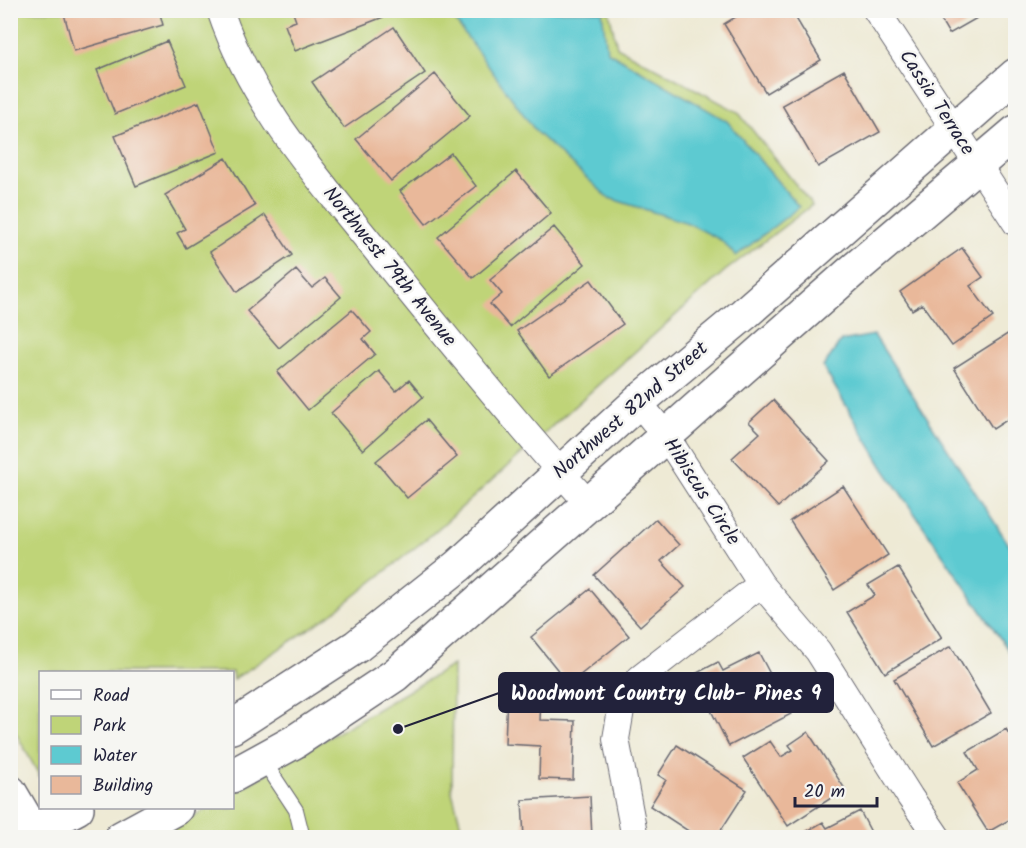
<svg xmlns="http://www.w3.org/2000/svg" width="1026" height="848" viewBox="0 0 1026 848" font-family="Kalam,sans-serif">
<rect width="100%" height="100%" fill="#f6f6f2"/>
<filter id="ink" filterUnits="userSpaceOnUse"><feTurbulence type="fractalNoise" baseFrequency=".0167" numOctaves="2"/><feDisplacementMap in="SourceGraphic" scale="12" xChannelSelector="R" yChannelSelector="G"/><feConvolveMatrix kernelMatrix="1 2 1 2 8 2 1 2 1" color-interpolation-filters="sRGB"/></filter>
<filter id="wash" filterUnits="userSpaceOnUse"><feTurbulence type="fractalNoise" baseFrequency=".008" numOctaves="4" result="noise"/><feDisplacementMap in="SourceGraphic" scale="24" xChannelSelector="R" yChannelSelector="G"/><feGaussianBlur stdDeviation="1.35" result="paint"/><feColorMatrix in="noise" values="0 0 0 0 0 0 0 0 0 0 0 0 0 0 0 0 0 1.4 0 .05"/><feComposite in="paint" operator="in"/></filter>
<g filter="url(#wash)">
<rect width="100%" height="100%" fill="#eeead5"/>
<!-- green -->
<path fill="#bfd478" stroke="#707b5a" stroke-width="1.5" d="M11,11H609L617,47L738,112L812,205L725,271L431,535L333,613L240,675L233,679L232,672H40V777L11,724Z
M453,665L452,792L464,837L156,838L208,808H232L233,793Z"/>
<!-- water -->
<path fill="#5dcad1" stroke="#407686" stroke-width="1.5" d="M448,11H602L607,51L727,121L799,207L736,256L721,240L688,223L609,198L537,133Z
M874,335L1015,554V660L884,469L823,367L841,341Z"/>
<g id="blocks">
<!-- building -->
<path fill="#e9b89a" d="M63,10H159L163,25L74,51Z
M292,10H384L386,16L295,51L285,25L296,21Z
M747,10H802L794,15L821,60L766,93L724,24Z
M935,10H991L949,34Z
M394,27L425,73L344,128L312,82Z
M167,41L186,85L115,114L97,70Z
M844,70L880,132L818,167L782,105Z
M435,74L470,116L391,181L356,139Z
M199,102L219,152L136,186L115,136Z
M451,153L476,186L426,224L400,191Z
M226,158L255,206L186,248L177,233L185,229L165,195Z
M516,171L551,213L473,278L438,237Z
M265,215L292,255L237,292L210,252Z
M554,227L585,264L510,327L490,304L502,294L490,280Z
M962,248L983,277L970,286L993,317L952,346L922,304L912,310L900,292Z
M296,270L312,288L325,278L341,297L279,348L247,311Z
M591,280L623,324L549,376L517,331Z
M352,310L371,332L363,339L375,354L308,410L277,372Z
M1009,333L1016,342V414L993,429L954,368Z
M379,371L396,391L409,380L423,397L363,450L331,413Z
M773,400L829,461L778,507L732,458L760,433L749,422Z
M426,420L457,457L407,498L376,461Z
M843,486L888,555L834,590L790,521Z
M656,519L679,545L661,561L685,587L640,626L594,575Z
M898,567L942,638L885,673L847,612L875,595L868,585Z
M590,589L629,636L569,684L531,637Z
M951,646L991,713L933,746L894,679Z
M759,653L791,714L729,746L693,675L718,662L723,671Z
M507,694L541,696L540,720L575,721L573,780L539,779L540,746L505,744Z
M1006,729L1016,745V816L988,832L957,783L978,770L967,752Z
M808,732L845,789L788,826L743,758L770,741L781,757L793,750L789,745Z
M677,745L747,790L716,838H699L650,806L666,780L658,775Z
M590,796L592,838H524L522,800Z
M860,811L874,838H795L823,822L827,828Z"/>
</g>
</g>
<g filter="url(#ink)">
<use href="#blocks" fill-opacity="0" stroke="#696871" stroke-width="1.5"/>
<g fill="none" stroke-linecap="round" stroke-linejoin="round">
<!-- lane casing -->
<g stroke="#696871" stroke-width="16">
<path id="lane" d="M263,760L296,810L303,838"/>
</g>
<!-- street casing -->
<g stroke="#696871" stroke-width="28">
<path id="street" d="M220,10C251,103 315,174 375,249C444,335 514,421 588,503
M876,10L1016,223
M638,402L666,436L761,584L818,651L910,797L938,838
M635,838L616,739L622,704L640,678L761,584"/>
</g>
<!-- secondary casing -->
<g stroke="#696871" stroke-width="36">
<path id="secondary" d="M232,727L357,646L458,566L638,402L744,314L1016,75
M232,776L294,742L395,675L850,273L1016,132
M10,792L37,838
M20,838L77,808
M121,838L176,808"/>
</g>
<!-- lane -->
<use href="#lane" stroke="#fff" stroke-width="14"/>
<!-- street -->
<use href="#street" stroke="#fff" stroke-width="26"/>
<!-- secondary -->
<use href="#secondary" stroke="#fff" stroke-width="33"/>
</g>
</g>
<g text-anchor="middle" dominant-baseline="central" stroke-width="5" stroke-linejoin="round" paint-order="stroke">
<!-- street labels -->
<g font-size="20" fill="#22223b" stroke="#f6f6f2">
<text transform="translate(936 103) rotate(57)">Cassia Terrace</text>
<text transform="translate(389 267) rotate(51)">Northwest 79th Avenue</text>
<text transform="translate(631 411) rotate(-41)">Northwest 82nd Street</text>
<text transform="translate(701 492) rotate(57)">Hibiscus Circle</text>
</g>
</g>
<!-- callouts -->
<path fill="none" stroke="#22223b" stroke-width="2" d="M398 729L499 693"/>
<circle fill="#22223b" stroke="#f6f6f2" stroke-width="2" cx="398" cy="729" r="6"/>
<rect fill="#22223b" stroke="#22223b" stroke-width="2" x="499" y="673" width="334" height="39" rx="6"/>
<g font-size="21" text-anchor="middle" font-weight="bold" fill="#fff">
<text x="666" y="700">Woodmont Country Club- Pines 9</text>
</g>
<!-- margin -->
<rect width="1026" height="848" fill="none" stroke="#f6f6f2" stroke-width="36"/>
<!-- legend -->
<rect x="39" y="671" width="195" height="138" fill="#f6f6f2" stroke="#a1a1a9" stroke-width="1.5"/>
<rect x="51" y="690" width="30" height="9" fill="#ffffff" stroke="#a1a1a9" stroke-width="1.5"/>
<text x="93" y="701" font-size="18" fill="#22223b">Road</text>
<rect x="51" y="716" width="30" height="18" fill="#bfd478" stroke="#a1a1a9" stroke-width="1.5"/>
<text x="93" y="731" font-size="18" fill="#22223b">Park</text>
<rect x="51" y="746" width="30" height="18" fill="#5dcad1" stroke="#a1a1a9" stroke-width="1.5"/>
<text x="93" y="761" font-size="18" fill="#22223b">Water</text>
<rect x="51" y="776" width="30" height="18" fill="#e9b89a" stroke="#a1a1a9" stroke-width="1.5"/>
<text x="93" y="791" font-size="18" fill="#22223b">Building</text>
<!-- scale -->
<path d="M795 797v9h82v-9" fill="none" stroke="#22223b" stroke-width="3"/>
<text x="804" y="797" font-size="18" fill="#22223b" stroke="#f6f6f2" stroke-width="4.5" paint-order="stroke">20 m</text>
</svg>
